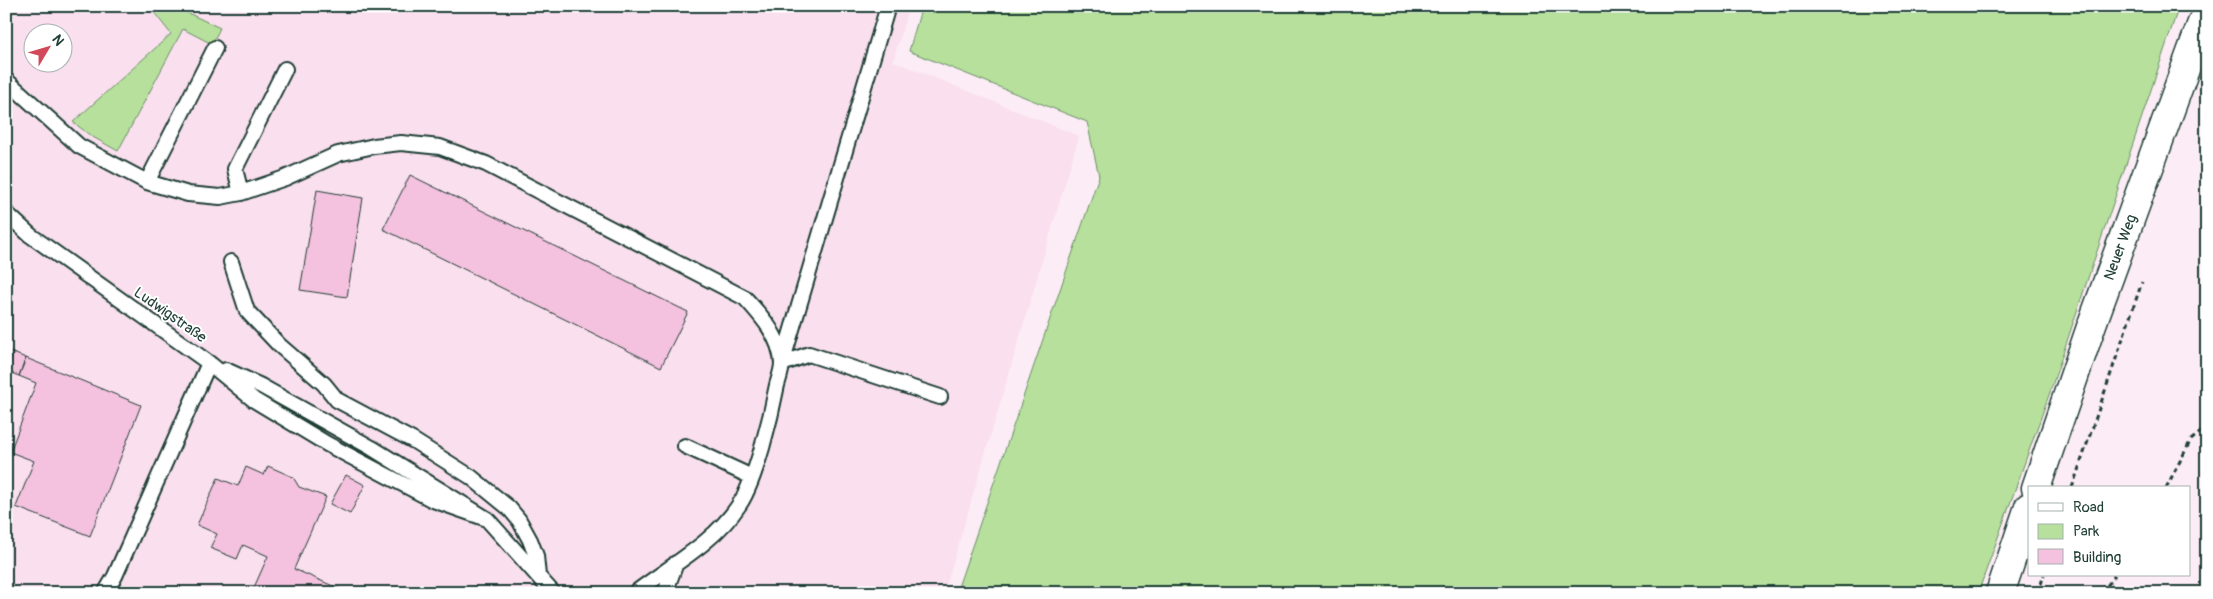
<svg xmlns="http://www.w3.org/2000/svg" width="2213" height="599" viewBox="0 0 2213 599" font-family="Pangolin,sans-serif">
<rect width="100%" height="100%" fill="#fcecf5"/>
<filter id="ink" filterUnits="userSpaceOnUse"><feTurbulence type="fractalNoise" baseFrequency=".02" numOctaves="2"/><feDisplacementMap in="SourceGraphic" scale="10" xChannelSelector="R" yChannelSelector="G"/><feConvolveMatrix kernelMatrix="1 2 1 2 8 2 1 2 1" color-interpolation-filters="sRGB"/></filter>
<g filter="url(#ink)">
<!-- built -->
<path fill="#fadfee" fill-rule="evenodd" d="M6,6H909L893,61L1079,136L944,593H778L768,590L767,593H6ZM32,32H62V62H32Z"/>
<!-- green -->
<path fill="#b6e09c" stroke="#6a8e68" d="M149,6H173L220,28L212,44L183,29L118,151L91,136L73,122L171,34Z
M922,6H2179L2049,395L1978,593H956L1099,176L1087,122L909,51Z"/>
<!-- building -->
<path fill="#f4c1df" stroke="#1f3d34" d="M410,175L688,312L661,367L383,229Z
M317,190L363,198L347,297L300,290Z
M6,350L13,353L6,370Z
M13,353L26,358L19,376L6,371Z
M26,358L141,405L90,536L16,507L34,461L10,452L36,383L19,376Z
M268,466L293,477L299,487L326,497L294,569L349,593H255L252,592L268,556L243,545L237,559L210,548L217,534L197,525L218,478L238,486L246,467L264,475Z
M346,475L365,485L350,514L330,504Z"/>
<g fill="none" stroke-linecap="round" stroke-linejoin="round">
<!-- lane casing -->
<g stroke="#1f3d34" stroke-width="18">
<path id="lane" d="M6,80L79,146L147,182L188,194L220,197L241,193L285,178L338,154L374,146L401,143L440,147L486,164L745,298C762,317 780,336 782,363C782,370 779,378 777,385C771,416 756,480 739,505C714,543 670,566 635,593
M147,182L215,48
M241,193L235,169L285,69
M6,213L30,235L209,363L254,400L327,444L433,500L487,519
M231,262L247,311L279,345L324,384L337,400L414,441L471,477L509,508L519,520L530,540L536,556L538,576
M782,363L888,6
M782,364L809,354L940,397
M226,370L261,386L372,448L487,519L553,593
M685,446L752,477
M105,593L115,576L209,363
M665,593L676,563"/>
</g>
<!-- secondary casing -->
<g stroke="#1f3d34" stroke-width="31">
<g id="secondary">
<path id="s1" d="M2036,488L2092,324L2207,9"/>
<path d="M2000,593L2029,507"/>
</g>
</g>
<!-- path -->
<path stroke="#1f3d34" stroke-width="3" stroke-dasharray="5 4" stroke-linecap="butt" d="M2072,488L2142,282
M2166,488L2191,440L2207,427
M796,593L798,587
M2038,593L2044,575
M2102,593L2115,575"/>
<!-- lane -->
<use href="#lane" stroke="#fff" stroke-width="14"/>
<!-- secondary -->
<use href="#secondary" stroke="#fff" stroke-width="28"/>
</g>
</g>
<g text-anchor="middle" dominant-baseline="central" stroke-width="4" stroke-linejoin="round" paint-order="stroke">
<!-- street labels -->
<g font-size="15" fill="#1f3d34" stroke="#fff">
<text stroke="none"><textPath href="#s1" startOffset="255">Neuer Weg</textPath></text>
<text transform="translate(170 315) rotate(35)">Ludwigstraße</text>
</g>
</g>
<!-- margin -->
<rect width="2213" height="599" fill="none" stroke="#fff" stroke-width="25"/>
<rect x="12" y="12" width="2188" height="574" fill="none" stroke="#1f3d34" stroke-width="2" filter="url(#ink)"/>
<!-- legend -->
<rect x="2028" y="486" width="162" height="90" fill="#ffffff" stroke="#a5b1ae"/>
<rect x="2038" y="503" width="25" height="8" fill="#ffffff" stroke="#a5b1ae"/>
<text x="2073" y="512" font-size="15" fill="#1f3d34">Road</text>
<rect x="2038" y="524" width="25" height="15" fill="#b6e09c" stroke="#a5b1ae"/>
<text x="2073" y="536" font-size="15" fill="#1f3d34">Park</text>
<rect x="2038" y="549" width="25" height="15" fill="#f4c1df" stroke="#a5b1ae"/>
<text x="2073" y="562" font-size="15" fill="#1f3d34">Building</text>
<!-- north arrow -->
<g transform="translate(48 48) rotate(52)"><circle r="24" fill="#ffffff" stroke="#a5b1ae"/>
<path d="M0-4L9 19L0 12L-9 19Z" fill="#d1495b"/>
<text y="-8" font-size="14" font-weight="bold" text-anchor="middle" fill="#1f3d34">N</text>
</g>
</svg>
